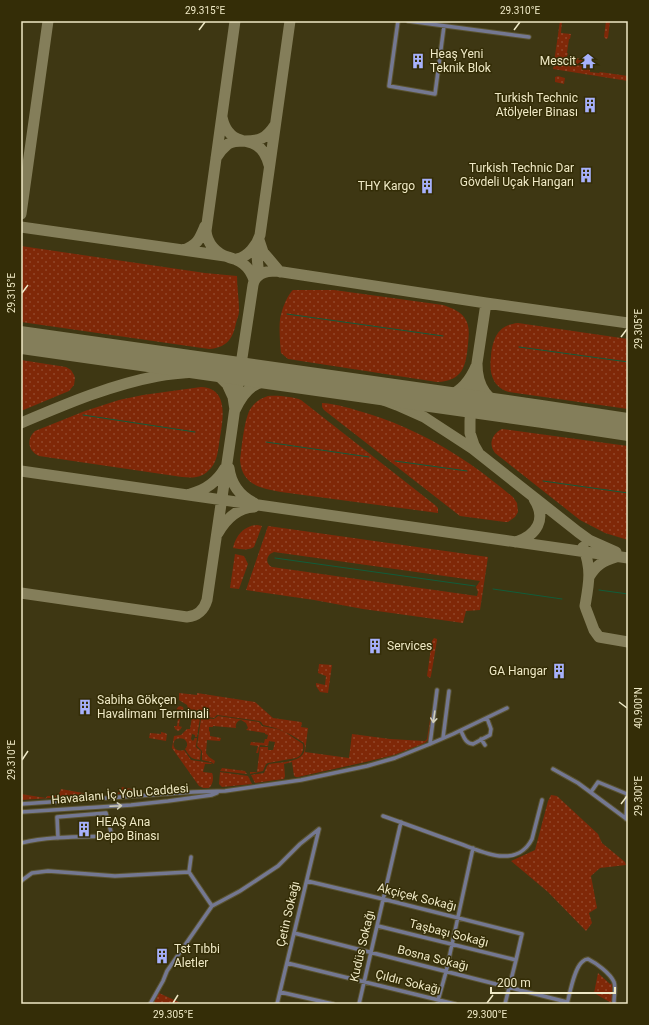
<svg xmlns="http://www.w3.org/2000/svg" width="649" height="1025" viewBox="0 0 649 1025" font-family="Roboto,sans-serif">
<defs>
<pattern id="grass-dots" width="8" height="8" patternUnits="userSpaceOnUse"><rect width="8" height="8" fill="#7f2808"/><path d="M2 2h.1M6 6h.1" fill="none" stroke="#91472a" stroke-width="1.8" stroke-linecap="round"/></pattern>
</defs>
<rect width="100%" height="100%" fill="#3e3713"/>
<!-- grass -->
<path fill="url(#grass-dots)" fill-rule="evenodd" d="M560,21H562L561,33L571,34L570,39H569L567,53H568L567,57L582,59L583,64L590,66V72L599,73L600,72L628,76V81L553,69Z
M606,21H610L608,38L606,39L604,37Z
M558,76L565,78L564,84L555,82V77Z
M21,246L205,273L237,276C237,288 239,299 239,311C239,315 237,319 236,323C233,339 226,348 209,349L21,322Z
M293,290H334L443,305C451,308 458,310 464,317C470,325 469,334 468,344C466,366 463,381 437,382L288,359L281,353C280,344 279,328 280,320C281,312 287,295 293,290Z
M518,323L628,339V409L509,392C492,387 489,372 491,356C493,338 498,325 518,323Z
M21,360L66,367L71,370L74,375L75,378L74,385L69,391L21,411Z
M201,387C229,388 223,419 220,437C218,449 218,463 208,471C201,478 192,478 182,477L39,456C28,451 26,439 35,431L85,411L119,400L143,395Z
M268,396C277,395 294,397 301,400L435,505L438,508V513L281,492C260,488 242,485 240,460C242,447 244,418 251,408C255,402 261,398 268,396Z
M322,403C338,404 352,409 366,413C403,424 438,442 470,464C485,474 499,486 513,497L517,503L518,512L515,517L508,522H505L460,516L324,410L322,407Z
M502,429L628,446V540L605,533L580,520L495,453C488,444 492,434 502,429Z
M257,525L262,526L254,547C248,551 240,549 233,548C236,535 244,526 257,525Z
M268,526L488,557L480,610L466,611L463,623L363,609L314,600L246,590ZM274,552L480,581L476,587L478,592L477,596L272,567C266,564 266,558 270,554Z
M235,554L244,556L248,564L239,589L230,588Z
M434,638L437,639V640L431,676L430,678L427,676L432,641Z
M319,664L332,665L328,693L320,692L316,686V683L325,685L326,676L318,673Z
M179,693L197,695V693L255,702L273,718L301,722L302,723L301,727L308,728L305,752L349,758L352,734L390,739L425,741L427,739L431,713L432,714L428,740L425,743L394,755L370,761L298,777H296L294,776L292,762L284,764L285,776L284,779L255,783L251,775L264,773L267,766L269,764C281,762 310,763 304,743C289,733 281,729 263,725L261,722L259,721L217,715L214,718L201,716L200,718L197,737H195V735L192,734L191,739L193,741L195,738H197L196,747L201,751L200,760C191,759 190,757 185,749C188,746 188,742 184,739C170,734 170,754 184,750L191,760L211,763L212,764H205L203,772L212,773C214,777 213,785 209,788H203L199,786L172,748L174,736L181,735L187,729H190L193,711H189L187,705L179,700Z
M180,706L183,707L184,711H181L179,726L182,727L180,730L178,731L175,729L174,726H177L179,711L176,710L178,707Z
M218,716L259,722L262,726L277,729L285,732L303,744C304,750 302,756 296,758L268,763L266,764L263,771L250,774V772H257L260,747H268V750H273L275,742L269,741L268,746L260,745L258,753H256L258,746L250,745L251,742L264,743L265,739H267L268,735L265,734V733L246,730L248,728L246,723L241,720C237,721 235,724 236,728L213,726V727H209V731L210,732V736L221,738L220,741L207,740L206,753L209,757L215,761L214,764L211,762L202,760V751L197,746L201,719L203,718L214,719Z
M161,732L165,733L167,734L166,741L149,738L150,733L161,734Z
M222,768L245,771L247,774L220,771Z
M220,772L248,776L252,784L222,787L219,784Z
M122,787L141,791L117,794L120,791Z
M61,789L94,795L21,800V794L46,798L47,796C53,796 59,797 61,789Z
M551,795L557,796L598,834L602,843L625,862L626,865L600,868L591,876L597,908L589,913L592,923L586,931L548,892L511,861L535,850L548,801Z
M598,973L610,984L614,983L613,1004L594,993Z
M159,993L183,1004H153Z"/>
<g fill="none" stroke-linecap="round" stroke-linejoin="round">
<!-- stream -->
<path stroke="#125c3a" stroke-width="1" d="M287,314L443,336
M519,347L628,362
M83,415L195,432
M266,442L369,457
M395,461L467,471
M543,481L628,493
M275,558L475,586
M493,589L562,599
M599,590L628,594"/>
<!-- taxiway -->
<path stroke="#847e5a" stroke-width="11" d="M235,21L206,231C207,243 216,254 228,257C231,258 235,260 237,259C248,257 257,245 260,235L290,21
M222,117C224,127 230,137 241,140C246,142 251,142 256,145C263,149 267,157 269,165
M216,158C219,153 223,148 228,144C233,141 238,141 244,141C259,141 266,139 275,125
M21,214L48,21
M21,227L225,256C240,260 249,265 254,280
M259,240L263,252L280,272
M184,250C198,244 199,240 205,226
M254,279L258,267L257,256L258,241
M21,341L64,346
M211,368L227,384L233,397L235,410C246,386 256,382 280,377
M340,385L376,397L397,405L424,417L473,449L578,532L589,540L616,552
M393,393C432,398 459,408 477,364C477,389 491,405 515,410
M470,412L477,408L488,406
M21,423C66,404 110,385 158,376C181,372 205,372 228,369
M601,423L628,430
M478,452L474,445L470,433V421L471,403L486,303
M229,468C231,484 240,496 254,503
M21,471L628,558
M190,494C206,490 217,482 225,468
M218,533C226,519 237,508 254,507
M516,542C537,535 547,519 534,499
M583,547C592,569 589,583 585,606L586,609L594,630L599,637L628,642
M589,574V577C596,565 603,561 616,557
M21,593L187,617C198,616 204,610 207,600L232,429L240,371L253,285C255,274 265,271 276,271L486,303L628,323"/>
<!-- runway -->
<path stroke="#847e5a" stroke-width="28" d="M21,340L542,414L628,427"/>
<!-- minor casing -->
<g stroke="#5a5330" stroke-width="5.5">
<path id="minor" d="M398,21L389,86L435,94L444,26
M408,21L529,37
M461,731C464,737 465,743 473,744L490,735L491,729L487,718
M443,738L449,691
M481,739L485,745
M430,744L437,690
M553,769L578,783L628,820
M591,792L598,782L627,794L626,819
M21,804L193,792L225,791L301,780L367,766L395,758L430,744L453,734L507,708
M21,812L131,805L168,801L212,795L217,793
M383,816C409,825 435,835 461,844C472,848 490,856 502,856C515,857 526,851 532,839L542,800
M21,843C50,836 82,837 112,836L106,813L57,817L58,838
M191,857L189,872L212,906
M21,881L32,873L48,871L115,876L189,872
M307,881L383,899L522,934L516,960L505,1004
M378,926L516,960
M294,933L567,1002
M287,963L455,1004
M280,992L333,1004
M150,1004L163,981L167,971L212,906L240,891L278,866L300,844L319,829
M277,1004L319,829
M359,1004L401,822
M437,1004L446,972L473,848
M567,1004C570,993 574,969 582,962C584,960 586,959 588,959C596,963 610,973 614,982C616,987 614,996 614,1002"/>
</g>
<!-- minor -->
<use href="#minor" stroke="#747892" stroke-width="3.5"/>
</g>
<!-- one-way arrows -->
<defs><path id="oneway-shaft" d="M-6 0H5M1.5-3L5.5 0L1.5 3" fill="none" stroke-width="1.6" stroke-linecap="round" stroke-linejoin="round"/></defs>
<g stroke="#d0cdb9">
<use href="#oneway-shaft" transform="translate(434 717) rotate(98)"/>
<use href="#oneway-shaft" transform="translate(116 806) rotate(-3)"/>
</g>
<!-- ticks -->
<path fill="none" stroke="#efe9c6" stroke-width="1.5" d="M199,30L205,22M514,30L520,22M22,293L28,285M621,337L627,329M619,702L627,708M22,760L28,751M621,804L627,796M173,1003L178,995M487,1003L493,995"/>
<!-- icons -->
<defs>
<g id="building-bare" transform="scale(1.2)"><path d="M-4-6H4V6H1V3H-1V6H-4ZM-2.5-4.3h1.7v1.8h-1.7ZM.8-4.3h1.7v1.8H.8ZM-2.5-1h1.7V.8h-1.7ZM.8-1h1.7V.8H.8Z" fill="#a7b1fc" stroke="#342d07" stroke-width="2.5" paint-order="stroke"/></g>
<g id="temple-bare" transform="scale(1.2)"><path d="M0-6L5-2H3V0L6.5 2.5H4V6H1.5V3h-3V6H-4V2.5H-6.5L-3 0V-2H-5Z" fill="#a7b1fc" stroke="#342d07" stroke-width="2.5" paint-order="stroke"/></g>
</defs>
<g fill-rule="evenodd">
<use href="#building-bare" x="418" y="61"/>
<use href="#temple-bare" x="588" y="61"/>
<use href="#building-bare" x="590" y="105"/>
<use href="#building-bare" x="586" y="175"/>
<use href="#building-bare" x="427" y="186"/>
<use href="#building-bare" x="375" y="646"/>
<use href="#building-bare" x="559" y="671"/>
<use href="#building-bare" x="85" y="707"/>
<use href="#building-bare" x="84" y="829"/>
<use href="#building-bare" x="162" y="956"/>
</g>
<g text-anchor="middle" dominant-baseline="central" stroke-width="3" stroke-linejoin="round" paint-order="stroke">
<!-- poi labels -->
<g font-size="12" fill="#efe9c6" stroke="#342d07" text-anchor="start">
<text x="430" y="54">Heaş Yeni<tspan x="430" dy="14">Teknik Blok</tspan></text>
<text x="576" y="61" text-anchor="end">Mescit</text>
<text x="578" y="98" text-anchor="end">Turkish Technic<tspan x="578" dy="14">Atölyeler Binası</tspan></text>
<text x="574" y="168" text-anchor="end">Turkish Technic Dar<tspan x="574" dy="14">Gövdeli Uçak Hangarı</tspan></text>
<text x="415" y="186" text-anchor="end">THY Kargo</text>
<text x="387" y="646">Services</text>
<text x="547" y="671" text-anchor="end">GA Hangar</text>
<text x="97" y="700">Sabiha Gökçen<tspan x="97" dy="14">Havalimanı Terminali</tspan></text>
<text x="96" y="822">HEAŞ Ana<tspan x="96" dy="14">Depo Binası</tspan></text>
<text x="174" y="949">Tst Tıbbi<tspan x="174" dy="14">Aletler</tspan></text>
</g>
<!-- street labels -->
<g font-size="12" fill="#efe9c6" stroke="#342d07">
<text transform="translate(120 794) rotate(-5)">Havaalanı İç Yolu Caddesi</text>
<text transform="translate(417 897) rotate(14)">Akçiçek Sokağı</text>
<text transform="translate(288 914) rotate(-77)">Çetin Sokağı</text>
<text transform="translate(449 933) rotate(14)">Taşbaşı Sokağı</text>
<text transform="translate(362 946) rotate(-77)">Kudüs Sokağı</text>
<text transform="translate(433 958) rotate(14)">Bosna Sokağı</text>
<text transform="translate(408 982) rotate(14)">Çıldır Sokağı</text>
</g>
</g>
<!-- border -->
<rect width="649" height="1025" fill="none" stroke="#342d07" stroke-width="44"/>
<!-- scale -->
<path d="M491 987v6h124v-6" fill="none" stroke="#efe9c6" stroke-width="2"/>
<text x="497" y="987" font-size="12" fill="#efe9c6" stroke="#342d07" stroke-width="3" paint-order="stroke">200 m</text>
<rect x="22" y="22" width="605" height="981" fill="none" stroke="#efe9c6" stroke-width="1.5"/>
<g font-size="10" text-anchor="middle" fill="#efe9c6">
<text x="205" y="14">29.315°E</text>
<text x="520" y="14">29.310°E</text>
<text transform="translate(11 293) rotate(-90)" y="4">29.315°E</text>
<text transform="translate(638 329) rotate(-90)" y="4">29.305°E</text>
<text transform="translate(638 708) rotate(-90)" y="4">40.900°N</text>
<text transform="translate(11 760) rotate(-90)" y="4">29.310°E</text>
<text transform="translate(638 796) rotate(-90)" y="4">29.300°E</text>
<text x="173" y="1018">29.305°E</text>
<text x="487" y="1018">29.300°E</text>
</g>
</svg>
